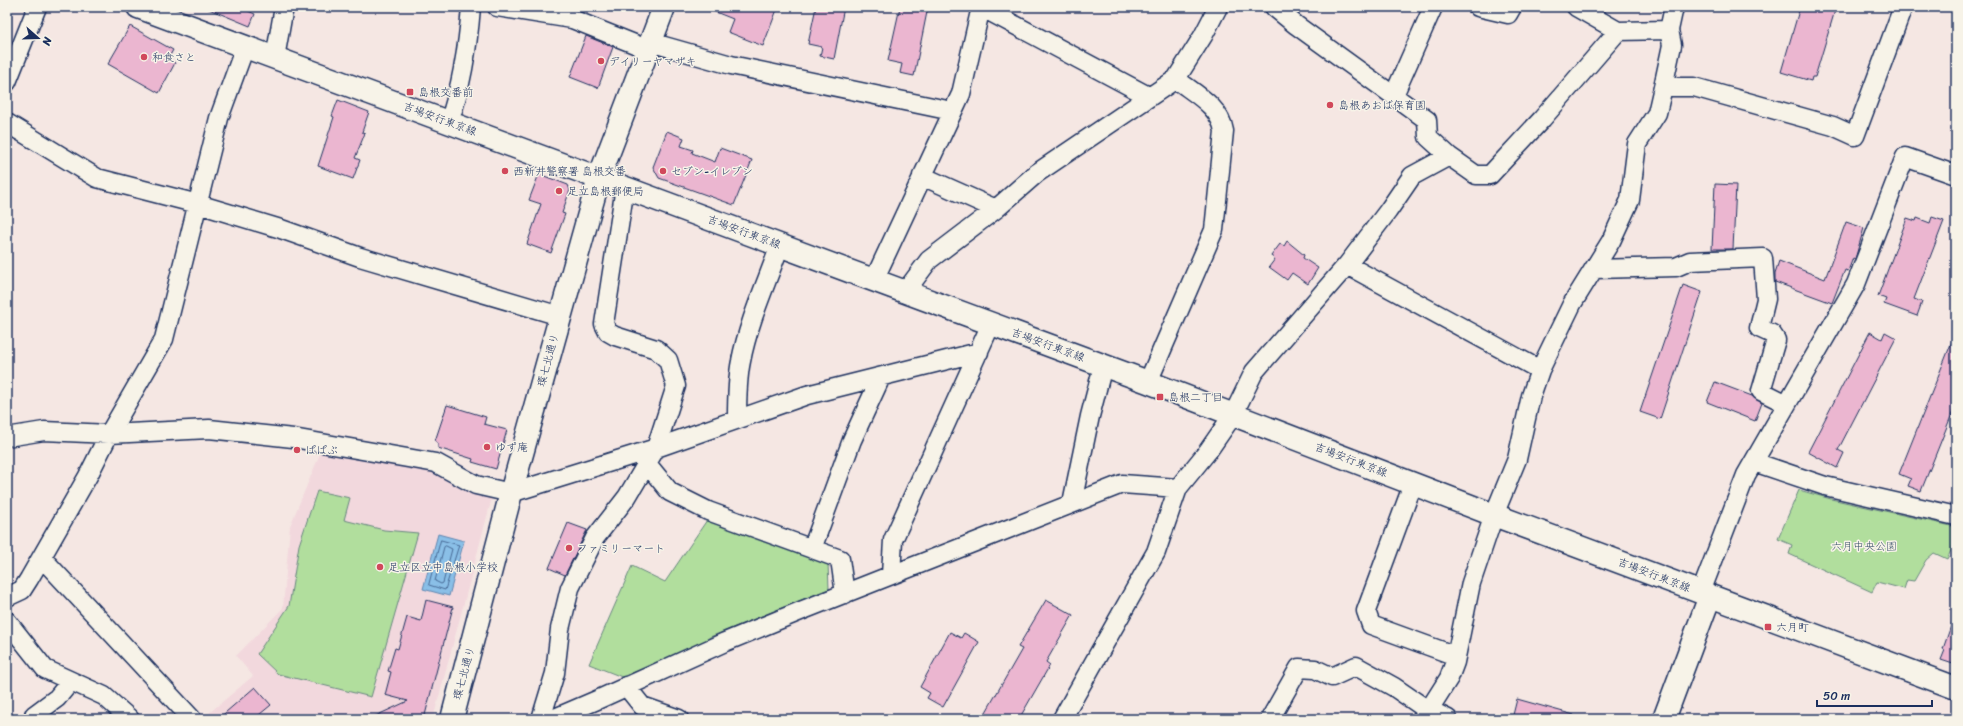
<svg xmlns="http://www.w3.org/2000/svg" width="1963" height="726" viewBox="0 0 1963 726" font-family="Sriracha,'Klee One',sans-serif">
<rect width="100%" height="100%" fill="#f5e7e3"/>
<filter id="ink" filterUnits="userSpaceOnUse"><feTurbulence type="fractalNoise" baseFrequency=".025" numOctaves="2"/><feDisplacementMap in="SourceGraphic" scale="8" xChannelSelector="R" yChannelSelector="G"/><feConvolveMatrix kernelMatrix="1 2 1 2 8 2 1 2 1" color-interpolation-filters="sRGB"/></filter>
<g filter="url(#ink)">
<!-- built -->
<path fill="#f2d8dd" d="M322,449L436,469L493,494L433,719H202L253,676L236,656L283,608L290,526Z"/>
<!-- green -->
<path fill="#b1de9d" stroke="#66867e" d="M1799,490L1831,499L1956,527V540L1947,559L1934,553L1926,560L1914,581L1907,580L1904,589L1877,582L1872,592L1789,554L1792,545L1778,539Z
M317,491L350,498L344,520L384,530L418,533L371,697L278,674L257,654L289,606L299,545Z
M707,520L828,563L829,589L710,637L692,650L622,677L589,664L632,566L665,582Z"/>
<!-- water -->
<path fill="#8abfe7" stroke="#5e85b0" d="M438,534L464,541L449,596L423,589Z"/>
<g fill="none" stroke-linecap="round" stroke-linejoin="round">
<!-- shore -->
<path stroke="#476995" stroke-width="1" d="M441,540L459,545L445,590L429,585Z
M446,546L452,549L443,583L441,584L435,581L444,547Z"/>
</g>
<!-- building -->
<path fill="#ebb6d0" stroke="#1b2f5e" d="M204,7H250L248,11L255,14L250,26Z
M703,7H778L763,46L728,32L733,19Z
M816,7H844L834,59L820,56L822,47L808,44Z
M900,7H928L914,76L900,73L902,64L888,61Z
M1800,7H1836L1815,77H1812L1811,81L1781,72Z
M130,26L173,50L168,59L175,63L159,93L108,64Z
M586,36L613,47L598,88L570,77Z
M338,100L369,112L362,132L365,133L355,158L360,160L353,179L318,166L334,117L332,116Z
M667,131L684,138L681,146L693,150L692,153L715,162L720,148L752,160L734,205L659,178L653,167Z
M539,174L568,185L570,190L562,213L565,214L551,253L527,244L541,204L529,200Z
M1715,184L1736,185L1733,249H1712Z
M1932,217L1944,221L1914,299L1922,302L1917,316L1884,304L1886,299L1878,296L1907,218L1916,221L1917,218L1930,223Z
M1846,222L1864,228L1855,259L1853,258L1848,271L1845,270L1832,303L1775,282V273L1779,261L1825,279Z
M1287,241L1304,255L1303,258L1318,268L1308,284L1292,273L1287,280L1269,267L1275,259L1271,256L1280,244L1284,246Z
M1683,285L1702,292L1660,419L1640,412Z
M1870,332L1882,339L1885,332L1896,338L1838,450L1844,453L1837,468L1808,452Z
M1955,334L1956,404L1921,491L1908,486L1911,479L1899,474Z
M1715,382L1752,396L1762,403L1755,421L1707,402Z
M447,405L486,417L484,424L507,430L496,469L472,462L473,459L438,448V443L435,441Z
M568,523L587,530L565,575L549,568Z
M426,600L453,607L424,719H369L408,701L385,695L391,672L388,671L395,648L398,649L407,617L421,621Z
M1046,600L1073,615L1046,662L1050,665L1019,719H982L1022,649L1018,647Z
M1954,617H1956V665L1941,660L1945,650L1943,649Z
M950,632L961,638L964,633L979,642L943,707L927,698L930,693L920,687Z
M255,687L271,705L254,719H218Z
M1517,699L1574,715L1573,719H1512Z"/>
<g fill="none" stroke-linecap="round" stroke-linejoin="round">
<!-- street casing -->
<g stroke="#1b2f5e" stroke-width="21">
<path id="street" d="M497,7L572,19L647,49
M981,7L1150,97
M1274,7L1296,25L1427,120L1428,137L1449,156L1476,175H1490L1542,119L1618,31
M1478,7L1508,14L1512,7
M1576,7L1618,31L1669,30
M650,42L731,65L952,111
M275,58L284,7
M7,82L37,7
M1663,87H1694L1833,126L1855,136L1903,7
M1394,95L1433,7
M449,122C462,85 468,46 471,7
M7,123L97,178L198,204L281,229L360,257L560,316
M922,176L996,209
M1347,265L1540,370
M1594,269L1676,267L1690,261L1763,258L1766,299L1759,328L1772,334L1776,340L1761,391L1787,404
M874,280L961,94L981,7
M905,292L929,260L996,209L1037,173L1176,79L1203,36L1218,7
M1148,382L1214,230L1224,131C1220,106 1195,94 1176,79
M737,419C737,400 737,380 741,361C748,323 767,282 780,245
M7,437L44,431L109,434L209,429L293,438L436,463L476,485L511,493L656,448L807,395L979,352
M639,454L670,492L708,511L840,559L845,594
M1754,462L1825,486L1956,516
M1413,484L1366,611L1371,625L1456,656
M1072,503L1090,416L1103,366
M812,549L852,440L881,377
M42,558L192,719
M891,575L893,540L991,324
M1701,592L1746,475L1856,284L1905,157L1956,175
M7,597L22,590L29,579L88,476L109,434L164,339L219,118L245,47
M7,621L45,669L104,696L130,719
M626,686L642,706L679,719
M1430,710L1448,719
M37,719L34,715L57,698L71,681
M541,719L555,673L560,629L570,588L595,538L627,497L656,448L676,386L668,360L656,349L615,336L608,332L604,324L625,187
M543,719L555,718L597,700L725,642L803,610L1122,484L1178,488
M1062,719L1156,552L1178,488L1208,451L1233,415L1254,372L1347,265L1388,211L1412,176L1449,156
M1270,719L1299,668L1315,669L1332,677L1356,666L1394,687L1429,711
M1423,719L1449,678L1455,662L1471,583L1494,515L1517,459L1531,396L1540,370L1572,304L1611,241L1630,200L1637,144L1657,113L1663,87L1672,45L1669,30L1674,7"/>
</g>
<!-- secondary casing -->
<g stroke="#1b2f5e" stroke-width="25">
<path id="secondary" d="M138,7L1148,382L1494,515L1956,688
M452,719L511,493L599,178L664,7
M1664,719L1710,596"/>
</g>
<!-- street -->
<use href="#street" stroke="#f7f3e8" stroke-width="18"/>
<!-- secondary -->
<use href="#secondary" stroke="#f7f3e8" stroke-width="22"/>
</g>
</g>
<!-- markers -->
<g fill="#d1495b" stroke="#f7f3e8" stroke-width="1.5">
<circle cx="144" cy="57" r="4"/>
<circle cx="601" cy="61" r="4"/>
<rect x="406" y="88" width="8" height="8" rx="2"/>
<circle cx="1330" cy="105" r="4"/>
<circle cx="505" cy="171" r="4"/>
<circle cx="663" cy="171" r="4"/>
<circle cx="559" cy="191" r="4"/>
<rect x="1156" y="393" width="8" height="8" rx="2"/>
<circle cx="487" cy="447" r="4"/>
<circle cx="297" cy="450" r="4"/>
<circle cx="569" cy="548" r="4"/>
<circle cx="380" cy="567" r="4"/>
<rect x="1764" y="623" width="8" height="8" rx="2"/>
</g>
<g text-anchor="middle" dominant-baseline="central" stroke-width="3" stroke-linejoin="round" paint-order="stroke">
<!-- poi labels -->
<g font-size="11" fill="#1b2f5e" stroke="#f7f3e8" text-anchor="start">
<text x="152" y="57">和食さと</text>
<text x="609" y="61">デイリーヤマザキ</text>
<text x="418" y="92">島根交番前</text>
<text x="1338" y="105">島根あおば保育園</text>
<text x="513" y="171">西新井警察署 島根交番</text>
<text x="671" y="171">セブン-イレブン</text>
<text x="567" y="191">足立島根郵便局</text>
<text x="1168" y="397">島根二丁目</text>
<text x="495" y="447">ゆず庵</text>
<text x="305" y="450">ぱぱぶ</text>
<text x="577" y="548">ファミリーマート</text>
<text x="388" y="567">足立区立中島根小学校</text>
<text x="1776" y="627">六月町</text>
</g>
<!-- street labels -->
<g font-size="11" fill="#1b2f5e" stroke="#f7f3e8">
<text transform="translate(440 119) rotate(20)">吉場安行東京線</text>
<text transform="translate(744 232) rotate(20)">吉場安行東京線</text>
<text transform="translate(1048 345) rotate(20)">吉場安行東京線</text>
<text transform="translate(548 360) rotate(-75)">環七北通り</text>
<text transform="translate(1351 460) rotate(21)">吉場安行東京線</text>
<text transform="translate(1654 575) rotate(21)">吉場安行東京線</text>
<text transform="translate(464 673) rotate(-75)">環七北通り</text>
</g>
<!-- park labels -->
<g font-size="11" fill="#39526b" stroke="#f7f3e8">
<text x="1864" y="546">六月中央公園</text>
</g>
</g>
<!-- margin -->
<rect width="1963" height="726" fill="none" stroke="#f7f3e8" stroke-width="24"/>
<rect x="12" y="12" width="1939" height="702" fill="none" stroke="#1b2f5e" stroke-width="1.5" filter="url(#ink)"/>
<!-- north arrow -->
<g transform="translate(38 38) rotate(110)" stroke="#f7f3e8" stroke-width="3" paint-order="stroke">
<path d="M0-3L7 15L0 10L-7 15Z" fill="#1b2f5e"/>
<text y="-6" font-size="11" font-weight="bold" text-anchor="middle" fill="#1b2f5e">N</text>
</g>
<!-- scale -->
<path d="M1817 700v6h115v-6" fill="none" stroke="#1b2f5e" stroke-width="2"/>
<text x="1823" y="700" font-size="12" fill="#1b2f5e" stroke="#f7f3e8" stroke-width="3" paint-order="stroke">50 m</text>
</svg>
